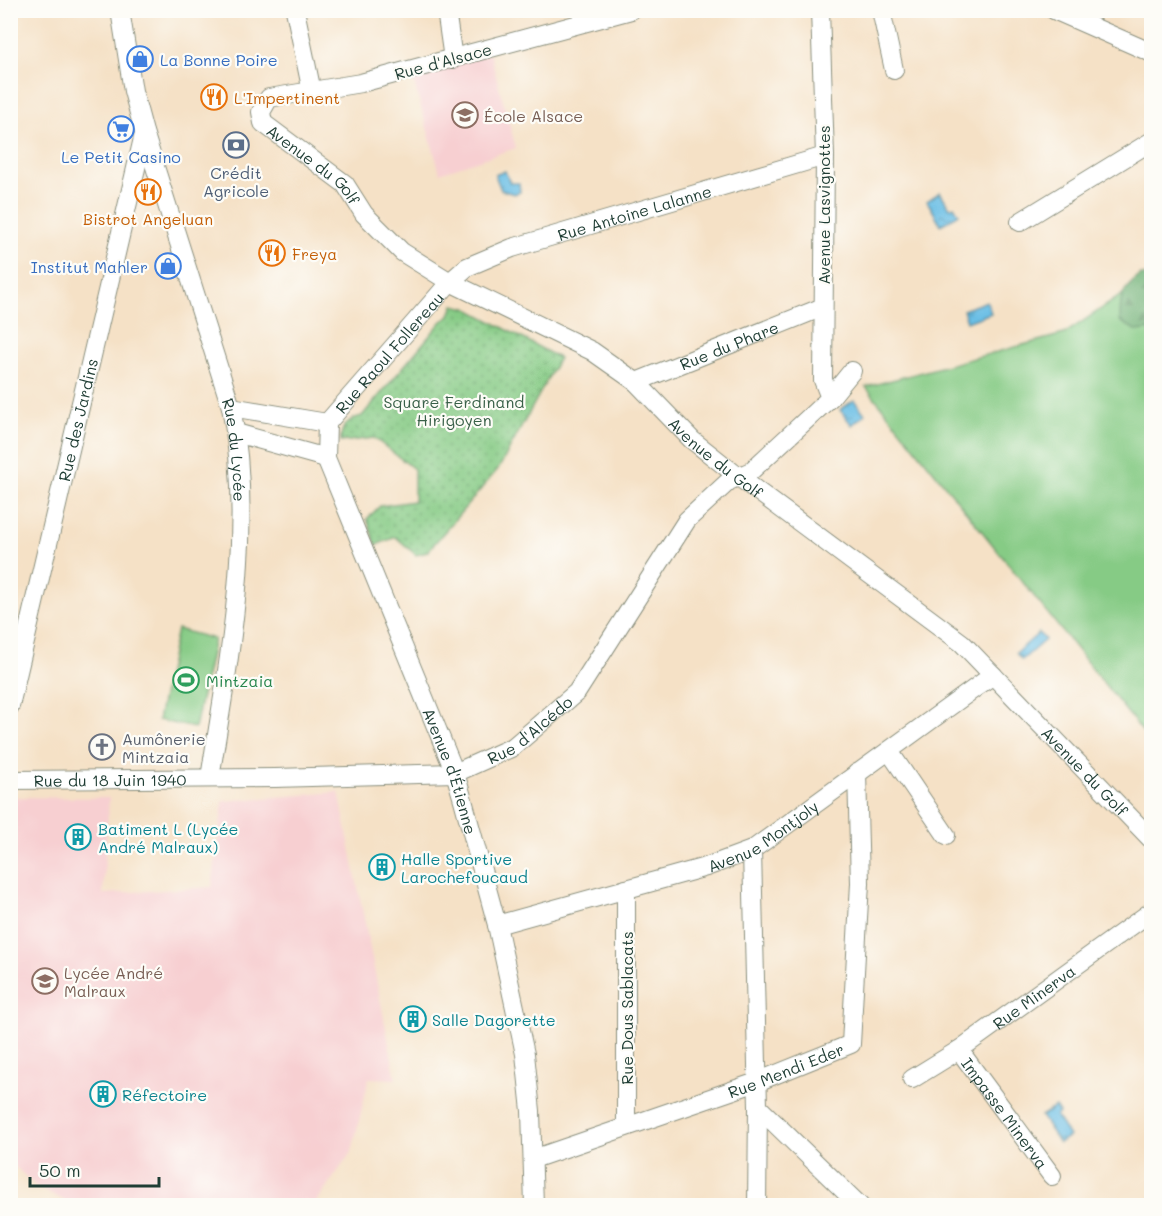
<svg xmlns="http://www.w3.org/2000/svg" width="1162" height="1216" viewBox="0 0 1162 1216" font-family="Mali,sans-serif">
<defs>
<pattern id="forest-firs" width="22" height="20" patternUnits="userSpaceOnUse" patternTransform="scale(1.5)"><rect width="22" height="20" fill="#6caf72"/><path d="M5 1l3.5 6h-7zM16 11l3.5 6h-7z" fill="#58905e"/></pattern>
<pattern id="park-dots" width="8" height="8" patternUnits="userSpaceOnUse" patternTransform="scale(1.5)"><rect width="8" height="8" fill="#86cb85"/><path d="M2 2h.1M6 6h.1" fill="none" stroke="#6da66e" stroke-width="1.8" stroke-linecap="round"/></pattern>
<pattern id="water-ripples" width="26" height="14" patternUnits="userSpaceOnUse" patternTransform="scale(1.5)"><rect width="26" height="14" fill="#69bee5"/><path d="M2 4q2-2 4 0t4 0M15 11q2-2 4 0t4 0" fill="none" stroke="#569cba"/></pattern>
</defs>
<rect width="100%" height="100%" fill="#fdfcf7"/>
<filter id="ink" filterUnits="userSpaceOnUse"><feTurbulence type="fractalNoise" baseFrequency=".0167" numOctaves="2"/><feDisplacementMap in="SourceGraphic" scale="12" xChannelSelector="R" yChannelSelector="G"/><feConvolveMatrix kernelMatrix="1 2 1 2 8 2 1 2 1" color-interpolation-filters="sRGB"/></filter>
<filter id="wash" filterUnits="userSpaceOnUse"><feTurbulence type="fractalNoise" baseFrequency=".008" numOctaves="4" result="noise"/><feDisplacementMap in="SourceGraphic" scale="24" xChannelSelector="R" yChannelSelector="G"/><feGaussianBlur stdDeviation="1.35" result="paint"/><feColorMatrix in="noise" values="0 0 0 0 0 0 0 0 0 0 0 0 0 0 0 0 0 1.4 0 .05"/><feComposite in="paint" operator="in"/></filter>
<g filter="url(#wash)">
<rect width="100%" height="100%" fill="#f5e1c6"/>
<!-- built -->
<path fill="#f7cfd1" d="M490,54L516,148L440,173L412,76Z
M339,792L396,1079L369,1078L352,1151L315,1204L73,1205L36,1186L11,1163V797L109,798L103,894L212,887L223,801Z"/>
<!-- grass -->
<path fill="#86cb85" stroke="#52845c" stroke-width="1.5" d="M1151,275V742L866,387L1064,334Z
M177,629L214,639L195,728L158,720Z"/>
<!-- forest -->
<path fill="url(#forest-firs)" stroke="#467653" stroke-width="1.5" d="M1141,275L1151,276V329L1137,331L1120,321C1120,296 1121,290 1141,275Z"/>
<!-- park -->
<path fill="url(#park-dots)" stroke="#52845c" stroke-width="1.5" d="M454,305L467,308L559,358L499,468L427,552L416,555L396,537L376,545L367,519L380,506L414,501V469L374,438L341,442C340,427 348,419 362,416L442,321L449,317Z"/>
<!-- water -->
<path fill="url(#water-ripples)" stroke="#447e8c" stroke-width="1.5" d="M505,171L510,183H519L520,192L514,194L501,190L495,175Z
M940,192L950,208L954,206L959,214L941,225L927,201Z
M987,301L991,313L967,322L963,310Z
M854,400L865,414L852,425L840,410Z
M1039,633L1045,640L1022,660L1016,653Z
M1055,1107L1059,1113L1056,1116L1069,1136L1059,1143L1041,1116Z"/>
</g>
<g filter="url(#ink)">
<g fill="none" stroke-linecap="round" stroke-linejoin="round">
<!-- minor casing -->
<g stroke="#8a8f7d" stroke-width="20">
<g id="minor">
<path id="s1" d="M120,10L133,91L144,132L231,407C255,528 229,658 210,778"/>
<path d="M295,10L312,92"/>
<path d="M446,10L453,59"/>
<path id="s2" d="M631,10L361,83L269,98L261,112L263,123L345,184L364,214L402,252L450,282L592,351L636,382L692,440L740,478L962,643L1152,840"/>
<path d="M820,10L825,156L823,380L830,398"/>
<path d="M881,10L894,70"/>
<path d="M1054,10L1152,53"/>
<path d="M1020,222L1152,141"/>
<path id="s3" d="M636,382L823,307"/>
<path d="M231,407L327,423"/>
<path id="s4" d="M327,423L326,458L455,773L463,800L497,925L525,1054L531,1111L534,1206"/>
<path id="s5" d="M327,423L450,282L467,267L512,248L825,156"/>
<path d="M236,433L326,458"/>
<path id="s6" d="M10,706L144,134"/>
<path d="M889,751L946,835"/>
<path id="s7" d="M10,780L275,778L455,773L513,747L577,692L687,520L729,481L751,471L830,398L852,371"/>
<path d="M752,850L758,1107L757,1206"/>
<path d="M626,889V1126"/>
<path id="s8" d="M497,925L706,867L752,850L993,675"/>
<path id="s9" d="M959,1050L1052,1176"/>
<path id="s10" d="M912,1079L959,1050L1152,911"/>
<path d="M758,1107L860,1206"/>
<path id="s11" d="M533,1159L757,1082L851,1044L860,883L857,773"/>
</g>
</g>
<!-- minor -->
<use href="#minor" stroke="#fff" stroke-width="18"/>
</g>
</g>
<!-- icons -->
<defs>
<g id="shop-ring" transform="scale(1.35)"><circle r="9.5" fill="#fdfcf7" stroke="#3f7fe0" stroke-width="1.5"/><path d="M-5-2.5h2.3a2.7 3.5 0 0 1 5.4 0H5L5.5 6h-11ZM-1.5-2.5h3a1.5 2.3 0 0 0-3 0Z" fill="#3f7fe0"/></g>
<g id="restaurant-ring" transform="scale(1.35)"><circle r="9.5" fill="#fdfcf7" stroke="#e8710a" stroke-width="1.5"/><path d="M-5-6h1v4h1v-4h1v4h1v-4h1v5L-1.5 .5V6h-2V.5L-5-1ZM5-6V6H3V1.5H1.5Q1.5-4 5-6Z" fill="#e8710a"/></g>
<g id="school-ring" transform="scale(1.35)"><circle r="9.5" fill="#fdfcf7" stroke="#8d6e63" stroke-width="1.5"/><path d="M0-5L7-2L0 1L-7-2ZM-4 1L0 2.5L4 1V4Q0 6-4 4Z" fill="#8d6e63"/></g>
<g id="supermarket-ring" transform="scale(1.35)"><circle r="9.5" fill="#fdfcf7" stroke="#3f7fe0" stroke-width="1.5"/><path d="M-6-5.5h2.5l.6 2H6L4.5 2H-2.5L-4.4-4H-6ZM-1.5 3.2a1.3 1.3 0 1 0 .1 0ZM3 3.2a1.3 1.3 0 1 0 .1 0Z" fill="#3f7fe0"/></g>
<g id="bank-ring" transform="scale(1.35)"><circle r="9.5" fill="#fdfcf7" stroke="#5c6f8a" stroke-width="1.5"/><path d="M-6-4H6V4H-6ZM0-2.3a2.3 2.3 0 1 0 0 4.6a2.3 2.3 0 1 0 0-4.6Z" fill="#5c6f8a"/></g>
<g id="stadium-ring" transform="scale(1.35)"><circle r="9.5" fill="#fdfcf7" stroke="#2e9e5b" stroke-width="1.5"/><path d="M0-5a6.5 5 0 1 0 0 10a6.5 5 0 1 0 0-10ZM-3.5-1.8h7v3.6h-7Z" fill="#2e9e5b"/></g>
<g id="church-ring" transform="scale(1.35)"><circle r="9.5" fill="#fdfcf7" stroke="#6b7280" stroke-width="1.5"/><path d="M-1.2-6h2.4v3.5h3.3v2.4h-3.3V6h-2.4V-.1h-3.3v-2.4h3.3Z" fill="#6b7280"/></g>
<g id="building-ring" transform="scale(1.35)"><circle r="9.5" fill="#fdfcf7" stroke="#0f9aa8" stroke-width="1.5"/><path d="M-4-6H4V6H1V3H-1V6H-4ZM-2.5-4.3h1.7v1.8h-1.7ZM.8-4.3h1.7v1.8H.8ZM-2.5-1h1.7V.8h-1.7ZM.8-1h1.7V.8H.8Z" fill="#0f9aa8"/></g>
</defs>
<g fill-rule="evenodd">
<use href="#shop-ring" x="140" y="59"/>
<use href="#restaurant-ring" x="214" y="97"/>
<use href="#school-ring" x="465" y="115"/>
<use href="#supermarket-ring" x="121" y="129"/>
<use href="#bank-ring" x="236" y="145"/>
<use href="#restaurant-ring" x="148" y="192"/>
<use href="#restaurant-ring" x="272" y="253"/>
<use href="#shop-ring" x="168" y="266"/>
<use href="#stadium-ring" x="186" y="680"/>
<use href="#church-ring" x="102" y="747"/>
<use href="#building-ring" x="78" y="837"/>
<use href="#building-ring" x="382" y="867"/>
<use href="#school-ring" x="45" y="981"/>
<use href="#building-ring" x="413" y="1019"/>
<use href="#building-ring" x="103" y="1094"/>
</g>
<g text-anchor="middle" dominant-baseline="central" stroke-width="4.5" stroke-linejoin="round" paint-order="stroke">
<!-- shop labels -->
<g font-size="16" fill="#366cbe" stroke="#fdfcf7" text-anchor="start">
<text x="160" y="59">La Bonne Poire</text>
<text x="121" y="156" text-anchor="middle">Le Petit Casino</text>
<text x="148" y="266" text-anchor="end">Institut Mahler</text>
</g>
<!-- street labels -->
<g font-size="16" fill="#1f3d34" stroke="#fdfcf7">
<text transform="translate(443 61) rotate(-15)">Rue d'Alsace</text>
<text stroke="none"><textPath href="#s2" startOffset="466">Avenue du Golf</textPath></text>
<text transform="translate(823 205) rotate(-90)">Avenue Lasvignottes</text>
<text stroke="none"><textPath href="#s5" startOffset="386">Rue Antoine Lalanne</textPath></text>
<text stroke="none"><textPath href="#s3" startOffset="100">Rue du Phare</textPath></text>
<text stroke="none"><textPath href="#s5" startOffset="94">Rue Raoul Follereau</textPath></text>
<text stroke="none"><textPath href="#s6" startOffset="294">Rue des Jardins</textPath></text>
<text stroke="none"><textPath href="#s1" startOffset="456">Rue du Lycée</textPath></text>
<text stroke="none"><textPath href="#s2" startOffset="970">Avenue du Golf</textPath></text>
<text stroke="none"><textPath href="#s7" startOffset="532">Rue d'Alcédo</textPath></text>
<text stroke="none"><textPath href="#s4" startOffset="372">Avenue d'Étienne</textPath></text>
<text stroke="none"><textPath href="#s2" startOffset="1456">Avenue du Golf</textPath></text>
<text stroke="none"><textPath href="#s7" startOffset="100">Rue du 18 Juin 1940</textPath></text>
<text stroke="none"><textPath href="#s8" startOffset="282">Avenue Montjoly</textPath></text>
<text stroke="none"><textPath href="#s10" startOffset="147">Rue Minerva</textPath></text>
<text transform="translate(626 1008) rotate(-90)">Rue Dous Sablacats</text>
<text stroke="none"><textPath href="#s11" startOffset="268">Rue Mendi Eder</textPath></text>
<text stroke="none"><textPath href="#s9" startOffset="78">Impasse Minerva</textPath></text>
</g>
<!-- food labels -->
<g font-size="16" fill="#c56008" stroke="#fdfcf7" text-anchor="start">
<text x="234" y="97">L'Impertinent</text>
<text x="148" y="218" text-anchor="middle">Bistrot Angeluan</text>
<text x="292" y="253">Freya</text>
</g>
<!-- education labels -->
<g font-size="16" fill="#785e54" stroke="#fdfcf7" text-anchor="start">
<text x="484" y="115">École Alsace</text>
<text x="64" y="972">Lycée André<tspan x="64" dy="18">Malraux</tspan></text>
</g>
<!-- service labels -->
<g font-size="16" fill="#4e5e75" stroke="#fdfcf7">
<text x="236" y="172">Crédit<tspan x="236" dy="18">Agricole</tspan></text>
</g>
<!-- park labels -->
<g font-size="16" fill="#396048" stroke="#fdfcf7">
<text x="454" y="401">Square Ferdinand<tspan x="454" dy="18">Hirigoyen</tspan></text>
</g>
<!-- leisure labels -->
<g font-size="16" fill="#27864d" stroke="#fdfcf7" text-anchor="start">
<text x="206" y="680">Mintzaia</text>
</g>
<!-- worship labels -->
<g font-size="16" fill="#5b616d" stroke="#fdfcf7" text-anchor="start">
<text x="122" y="738">Aumônerie<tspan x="122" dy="18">Mintzaia</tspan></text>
</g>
<!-- culture labels -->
<g font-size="16" fill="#0d838f" stroke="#fdfcf7" text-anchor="start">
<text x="98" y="828">Batiment L (Lycée<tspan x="98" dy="18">André Malraux)</tspan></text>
<text x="401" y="858">Halle Sportive<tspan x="401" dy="18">Larochefoucaud</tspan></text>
<text x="432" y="1019">Salle Dagorette</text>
<text x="122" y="1094">Réfectoire</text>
</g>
</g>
<!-- margin -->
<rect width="1162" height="1216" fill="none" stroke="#fdfcf7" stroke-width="36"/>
<!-- scale -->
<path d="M30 1177v9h129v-9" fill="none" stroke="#1f3d34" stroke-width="3"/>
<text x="39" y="1177" font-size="18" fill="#1f3d34" stroke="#fdfcf7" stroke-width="4.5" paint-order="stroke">50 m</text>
</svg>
